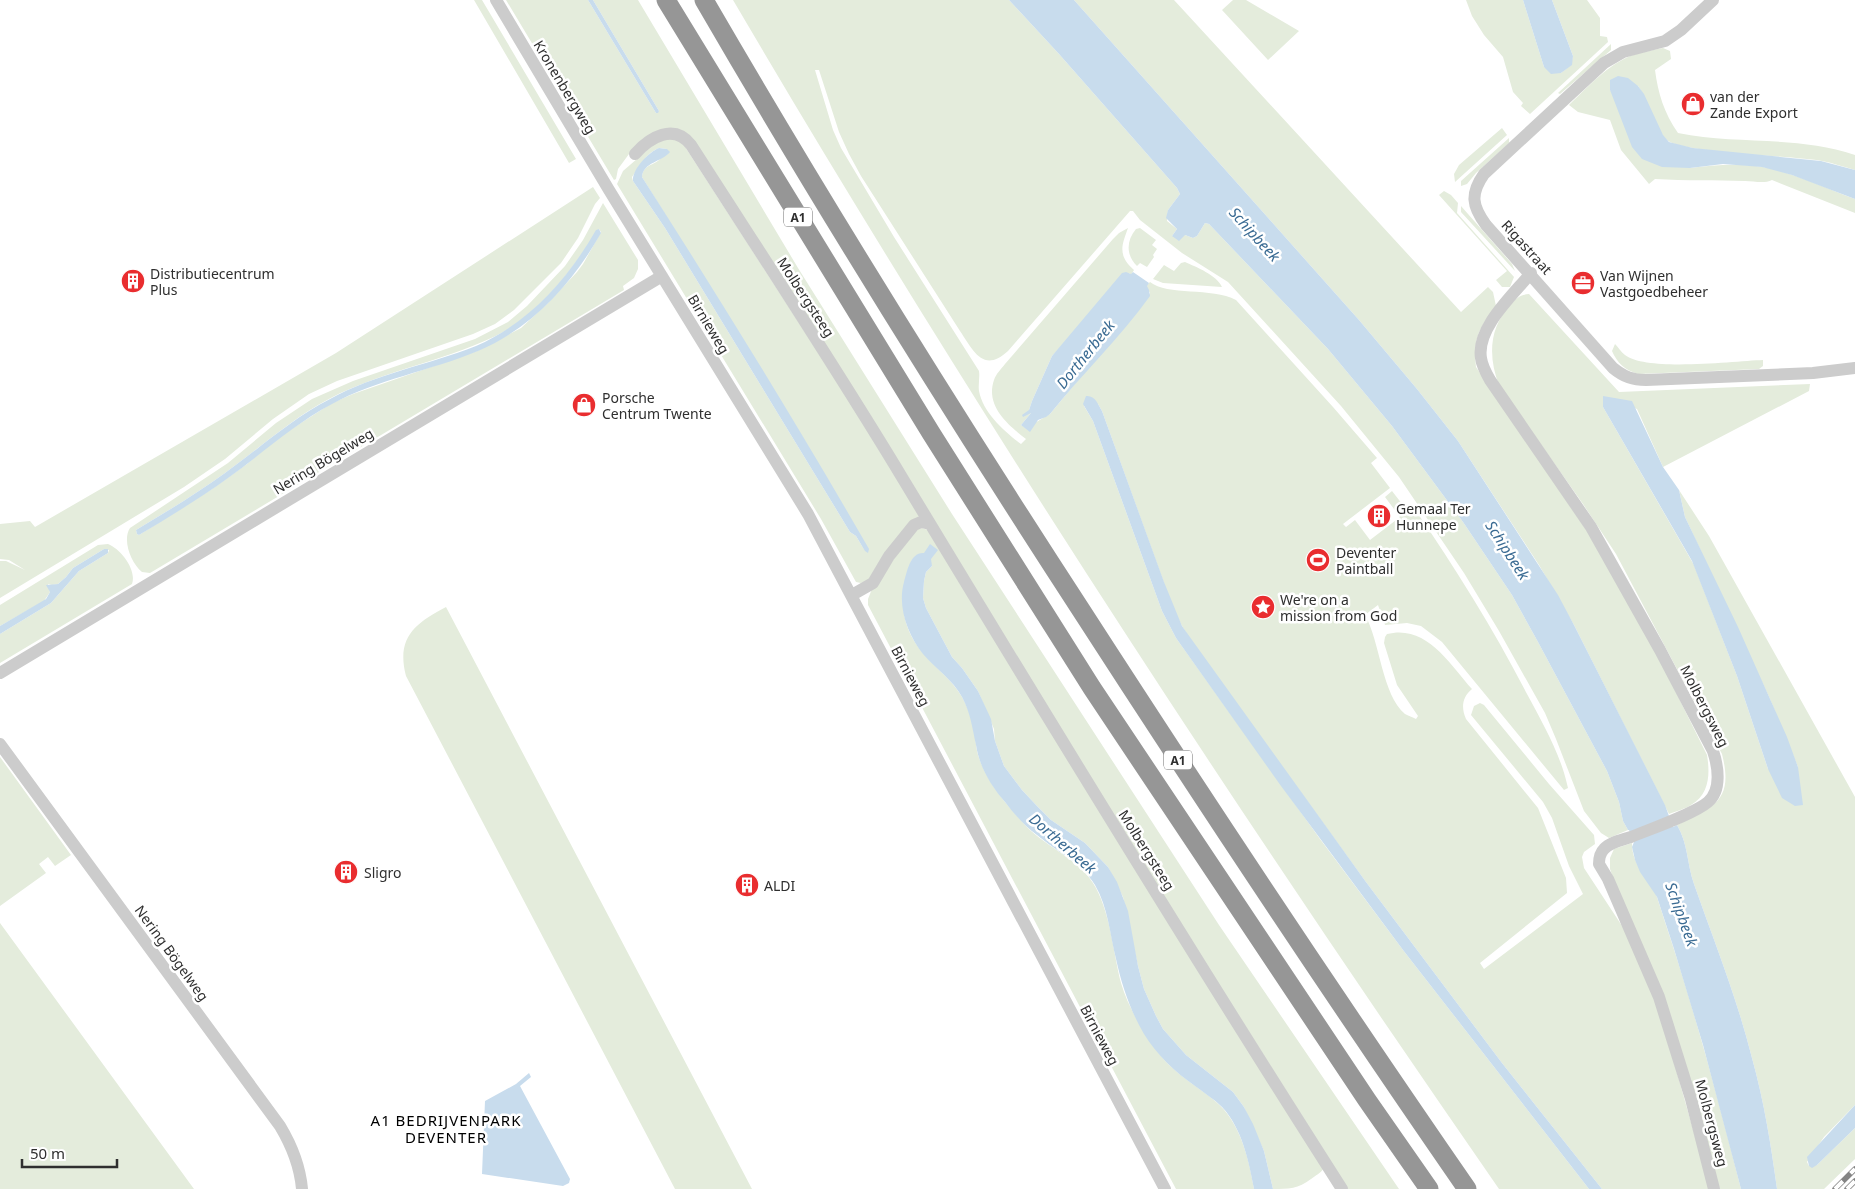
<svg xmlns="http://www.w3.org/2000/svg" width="1855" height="1189" viewBox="0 0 1855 1189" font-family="'Noto Sans',sans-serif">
<rect width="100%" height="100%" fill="#fff"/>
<!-- green -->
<path fill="#e4ecdc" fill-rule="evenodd" d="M474,0H482L576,159L569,163Z
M506,0H588L656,113L659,111L593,0H638L798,268L952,514L1219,925L1399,1189H1348L682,132L629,154L618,169L616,179L614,180Z
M733,0H1009L1059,54L1177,188L1180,194L1168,210L1167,221L1177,229L1172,236L1185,235L1193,238L1197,236L1205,223L1209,224L1328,349L1392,426L1463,522L1512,595L1538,642L1607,771L1619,802L1623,821L1628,830L1609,838L1601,833L1584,811L1556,739L1545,713L1499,631L1464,573L1399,477L1341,406L1228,282L1182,253L1140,220L1133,211H1130L1008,351C983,374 973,350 960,331L861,176L849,154L839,132L819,70H815L833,130L841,148L894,237L979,371C980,378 978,384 979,391C983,413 1005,432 1021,444L1026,439C1008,425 985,406 994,380C996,374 1001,369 1005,364L1113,239L1119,233L1128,228C1122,245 1117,255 1134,270L1131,275L1129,273L1052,356L1032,401L1029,410L1031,413L1021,425L1026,428L1050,414L1150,293L1146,286L1150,282C1167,296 1212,287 1236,300L1333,407L1377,458L1371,463L1390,488L1343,524L1346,527L1355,520L1370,540L1400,517L1385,497L1392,491L1406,509L1412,505C1454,566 1493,628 1527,694C1542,722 1560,753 1567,784L1568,788L1564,790L1442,642L1421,626L1407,623L1385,625L1378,605L1365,615C1380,641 1382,695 1405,714C1408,716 1413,717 1416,719L1418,716L1397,685L1384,643L1385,637L1387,634C1426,624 1449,663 1472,689C1462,697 1461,708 1466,719L1538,808L1566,878L1567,893L1480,963L1484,969L1583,894L1569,866L1552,818L1543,802L1471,715L1474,706L1480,703L1484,705L1549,784L1594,835L1595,844L1584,852L1582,857L1584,868L1628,935L1650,985L1671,1052L1710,1189H1602L1502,1063L1366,882L1195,647L1182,626L1173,608L1102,411L1098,404L1084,406L1093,421L1162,611L1176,638L1320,839L1403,950L1589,1189H1499C1230,801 972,407 733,0Z
M1074,0H1174L1461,312L1488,287L1493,292L1496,306C1479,329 1473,337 1476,367L1591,537L1639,618L1707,755C1710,773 1710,794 1691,805C1685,809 1676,811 1669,814L1574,625L1539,565L1458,441L1417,389L1359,320Z
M1233,0H1246L1299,31L1268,60L1222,10Z
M1466,0H1523L1544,67L1561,73L1571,65L1573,56L1552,0H1587L1600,18V36L1607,37L1608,42L1530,114L1521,106L1523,103L1513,92L1503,57L1484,35L1472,16Z
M1611,44V50L1560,94L1558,93Z
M1663,48L1670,51L1671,59L1655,70C1658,93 1664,113 1678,133C1736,145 1797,135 1855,155V170C1844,167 1833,163 1822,161C1795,156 1681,153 1667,140C1655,129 1649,101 1638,86L1611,83L1610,90L1690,168C1714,165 1739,163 1763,167C1795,173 1825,188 1855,199V213L1772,180C1764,184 1754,181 1745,181C1715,180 1686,181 1655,179L1649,184L1621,150L1610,120L1578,112L1569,105C1588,87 1608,64 1633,55C1643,52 1653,50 1663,48Z
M1502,128L1507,135L1455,182L1454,174L1459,165Z
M1509,138V143L1476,173L1467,184L1461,186V181Z
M660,139H680L882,451L919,516L871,579L861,583L856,582L821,519L617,184L623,171ZM659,148L667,149C665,152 662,157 659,160C652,166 643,165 642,177L808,446L865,551L856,536L850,532L665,228L633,181L632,177C640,166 646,153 659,148Z
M593,187L600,198L595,204L578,238L561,263L514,310L495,324L473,334L337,381L309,394L273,419L225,459L184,487L0,598V561H6L25,570L9,560L0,559V524L30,521L35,527L336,353Z
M1444,191L1451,195L1458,203L1457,213L1514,277L1510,287H1502L1496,280L1507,271L1439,195Z
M603,203L638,260V269L634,278L623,286L624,290L150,573L142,572C131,563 122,540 130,528L228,463L276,423L312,399L353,381L475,339L508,322L527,306L565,266L583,240ZM599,229L601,232L583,264L577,272L548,303L521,328L477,351L353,394L332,403L276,439L247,464L212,489L139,535L137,534L136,530C166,512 196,494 225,473C260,448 291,419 329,399C385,369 450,361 505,331C543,310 576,264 599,229Z
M1461,206L1512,264L1515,271L1461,212Z
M1140,228L1156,240L1152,245L1157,249L1153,255L1154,257L1147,267L1140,263L1137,266C1126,255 1126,241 1136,229Z
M1185,262C1196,267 1217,275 1222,287L1163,283L1153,279L1164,265L1174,271L1181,263Z
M1529,294L1619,392L1810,384L1809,391L1663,467L1637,409L1603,397V407L1694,565L1737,676L1768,769L1798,767L1770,699L1685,517L1679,490L1709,536L1855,797V1105L1824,1137L1807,1162L1809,1166L1817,1165L1855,1128V1159L1824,1189H1777C1771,1145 1764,1101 1752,1058C1737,998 1714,941 1694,884C1687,864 1688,843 1677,825C1714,807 1734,801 1722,754L1616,554L1583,504L1499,385C1488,357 1489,328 1510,305C1517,298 1519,295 1529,294Z
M1615,344C1618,347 1621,352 1625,355C1647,372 1734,361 1763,360V366L1759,369L1638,374C1625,370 1617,363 1612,351Z
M922,528L928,530L1324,1168C1320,1174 1316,1175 1311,1179C1298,1189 1289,1189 1273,1189L1264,1151L1244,1107L1233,1092L1186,1055L1163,1029L1156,1016L1144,989L1138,966L1123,897L1108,867L1085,843L1051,820L1037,806L1022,790L1004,766L995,741L994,729L978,691L962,668L952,657L926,608L923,598L924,581L926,572L932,566L924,553L912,560C898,593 899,628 925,655C937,669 953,681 962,697C967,706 971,716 973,725C976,735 975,745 978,755C987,783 1007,805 1026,826C1048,849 1081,859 1096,888C1111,917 1113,951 1121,983C1128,1007 1142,1029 1156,1049C1171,1072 1195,1084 1215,1101C1240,1121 1249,1159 1254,1189H1176L868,605V599L872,589L915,530Z
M108,544C121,549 137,570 132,584L0,663V634L51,603L79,571L108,553L109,550L104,549L73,568L66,577L58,584L52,585L48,584L50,592L44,601L0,626V605L98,545Z
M446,607L752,1189H675L406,676C396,638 415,623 446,607Z
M0,757L71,855L55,866L48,857L39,864L46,873L0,906Z
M1632,843C1632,867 1649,877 1657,897C1659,904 1662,912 1664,919C1694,1008 1718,1098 1741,1189H1720L1610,869V858L1614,849Z
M0,923L194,1189H0Z"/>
<!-- water -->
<path fill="#c8dced" d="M588,0H593L659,111L658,113H656Z
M1009,0H1074L1359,320L1417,389L1458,441L1558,595L1574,625L1665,805L1673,827L1677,825C1688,843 1687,864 1694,884C1714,941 1737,998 1752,1058C1764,1101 1771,1145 1777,1189H1741L1703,1045L1674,949L1657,897L1640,872L1635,860L1632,847L1634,842L1629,830H1628L1623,821L1619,802L1607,771L1538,642L1512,595L1463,522L1392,426L1328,349L1209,224L1205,223L1197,236L1193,238L1185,235L1179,241L1172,236L1177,229L1166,218L1168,210L1180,194L1177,188L1059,54Z
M1523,0H1552L1573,56L1572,65L1561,73L1551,74L1544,67Z
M1618,76L1628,78L1638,86L1644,94L1663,135L1669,142L1693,148L1821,161L1855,170V199L1792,175L1762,167L1723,164L1690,168L1662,167L1642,159L1632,147L1610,90V80Z
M659,148L667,149L670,152C662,162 643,162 642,177C720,299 797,424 869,549L868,553L865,551L856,536L850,532L665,228L633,181C632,169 649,152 659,148Z
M599,229L601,233C573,283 532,328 478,351C430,371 378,379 332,404C294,424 263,453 228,478C199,499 169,517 139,535L137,534L136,530C166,512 196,494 225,473C260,448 291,419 330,399C375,374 428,365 476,346C529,323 568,279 596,230Z
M1126,272L1131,274L1133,272L1149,283L1147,286L1149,290L1150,296C1120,338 1082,374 1050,414L1046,417L1038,420L1030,432L1021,425L1031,413L1023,417L1022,415L1029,410L1032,401L1052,356L1122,273Z
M1086,396C1095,395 1098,404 1102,411L1164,582L1182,626L1366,882L1502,1063L1602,1189H1589L1403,950L1281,786L1176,638L1162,611L1093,421L1083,404Z
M1603,396L1632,401L1663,467L1679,490L1685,517L1738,627L1787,737L1798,767L1803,805L1795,806L1782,798L1768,769L1737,676L1692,561L1603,407Z
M930,544L938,550L931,559L932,566L926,572L924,581L923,598L926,608L952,657L962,668L978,691L991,719L995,741L1004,766L1022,790L1037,806L1051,820L1085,843L1108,867L1117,882L1128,911L1138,966L1144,989L1156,1016L1163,1029L1186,1055L1233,1092L1244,1107L1253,1124L1264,1151L1273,1189H1254C1249,1162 1242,1128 1222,1107C1214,1099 1204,1093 1195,1086C1175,1072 1157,1055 1144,1034C1130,1010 1122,986 1116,959C1110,935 1108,907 1095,885C1081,862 1057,852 1037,835C1025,826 1014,814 1005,802C991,786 979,766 976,745C972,727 971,714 962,697C953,680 936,669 923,654C908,635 897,607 904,582C907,572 910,552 924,553Z
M104,549H108V553L79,571L51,603L0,634V626L46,599L50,592L46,585L58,584L66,577L73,568Z
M529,1073L531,1077L520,1086L570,1179L569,1183L563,1186L482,1174L485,1101L516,1084Z
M1855,1105V1128L1817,1165L1812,1168L1809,1166L1807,1157Z"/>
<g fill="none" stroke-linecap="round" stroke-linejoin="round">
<!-- minor -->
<path stroke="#ccc" stroke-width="12" d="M496,0L609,190L808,514L1165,1189
M1713,0L1681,30L1665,41L1623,52L1604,63L1484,174C1470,194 1472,206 1486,225L1613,368C1624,377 1633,380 1646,380L1813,373L1855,368
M635,154C650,137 674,123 691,145C761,254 833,363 900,474C1045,714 1191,953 1342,1189
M1531,273C1513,295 1476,328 1481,358C1482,366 1486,373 1490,380L1591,527L1660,650L1713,751C1718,766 1722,790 1708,802C1694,814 1650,829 1631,837C1622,840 1610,842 1604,849C1600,853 1599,858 1599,864L1608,879L1659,997L1691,1099L1714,1189
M852,595L873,583L889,556L914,525L921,522L930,524
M0,673L662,276
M0,744L280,1126C292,1146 300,1166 302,1189"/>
<!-- highway -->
<path stroke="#969696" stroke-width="19" d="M666,0L931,433L1092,688L1367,1100L1429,1189
M704,0C824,207 951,410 1081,610C1207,805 1335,998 1467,1189"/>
<!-- rail casing -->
<g stroke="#848484" stroke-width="5.5">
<path id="rail" d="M1835,1189L1855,1169
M1847,1189L1855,1181"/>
</g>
<!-- rail -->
<use href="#rail" stroke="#fff" stroke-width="4" stroke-dasharray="11" stroke-linecap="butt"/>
</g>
<!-- icons -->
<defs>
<g id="shop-disc" transform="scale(1.25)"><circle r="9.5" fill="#e92d2f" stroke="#fff"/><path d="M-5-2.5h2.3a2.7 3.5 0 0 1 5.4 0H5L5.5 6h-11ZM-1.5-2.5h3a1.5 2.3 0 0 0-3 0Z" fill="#fff"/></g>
<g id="building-disc" transform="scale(1.25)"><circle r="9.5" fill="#e92d2f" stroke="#fff"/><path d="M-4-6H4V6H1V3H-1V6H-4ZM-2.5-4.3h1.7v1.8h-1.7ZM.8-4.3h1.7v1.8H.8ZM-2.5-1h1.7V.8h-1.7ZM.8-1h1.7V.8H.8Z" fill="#fff"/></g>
<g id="office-disc" transform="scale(1.25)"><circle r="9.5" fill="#e92d2f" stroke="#fff"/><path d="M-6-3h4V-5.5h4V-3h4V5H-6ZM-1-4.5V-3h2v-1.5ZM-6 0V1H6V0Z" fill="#fff"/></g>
<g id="stadium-disc" transform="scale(1.25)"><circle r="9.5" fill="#e92d2f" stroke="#fff"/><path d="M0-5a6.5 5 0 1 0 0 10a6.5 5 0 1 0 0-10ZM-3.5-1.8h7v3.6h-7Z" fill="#fff"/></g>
<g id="sight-disc" transform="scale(1.25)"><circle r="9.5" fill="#e92d2f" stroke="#fff"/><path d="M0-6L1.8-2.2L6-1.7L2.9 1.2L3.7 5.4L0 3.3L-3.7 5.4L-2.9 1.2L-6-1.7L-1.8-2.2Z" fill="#fff"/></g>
</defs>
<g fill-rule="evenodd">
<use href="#shop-disc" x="1693" y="104"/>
<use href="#building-disc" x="133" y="281"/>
<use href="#office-disc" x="1583" y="283"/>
<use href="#shop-disc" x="584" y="405"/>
<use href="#building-disc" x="1379" y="516"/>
<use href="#stadium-disc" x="1318" y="560"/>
<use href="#sight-disc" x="1263" y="607"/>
<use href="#building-disc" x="346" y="872"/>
<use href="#building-disc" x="747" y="885"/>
</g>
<g text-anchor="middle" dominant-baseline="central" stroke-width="5" stroke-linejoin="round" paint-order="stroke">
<!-- shield labels -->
<g fill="#fff" stroke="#6d6d6d" stroke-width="1">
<rect x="784" y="207.5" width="28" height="19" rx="4"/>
<rect x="1164" y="750.5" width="28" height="19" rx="4"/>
</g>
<g font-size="12" font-weight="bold" fill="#2f2f2f">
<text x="798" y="217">A1</text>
<text x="1178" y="760">A1</text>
</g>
<!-- street labels -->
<g font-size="14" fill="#2f2f2f" stroke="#fff">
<text transform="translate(565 87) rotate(59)">Kronenbergweg</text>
<text transform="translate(1527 247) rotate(48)">Rigastraat</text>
<text transform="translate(806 297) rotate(57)">Molbergsteeg</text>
<text transform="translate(709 324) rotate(59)">Birnieweg</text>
<text transform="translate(323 461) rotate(-31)">Nering Bögelweg</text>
<text transform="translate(911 676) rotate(62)">Birnieweg</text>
<text transform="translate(1705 706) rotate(63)">Molbergsweg</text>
<text transform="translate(1147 850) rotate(58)">Molbergsteeg</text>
<text transform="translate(172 953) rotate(54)">Nering Bögelweg</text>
<text transform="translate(1100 1035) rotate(62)">Birnieweg</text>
<text transform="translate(1712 1123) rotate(75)">Molbergsweg</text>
</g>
<!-- poi labels -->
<g font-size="14" fill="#2f2f2f" stroke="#fff" text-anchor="start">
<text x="1710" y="96">van der<tspan x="1710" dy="16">Zande Export</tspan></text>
<text x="150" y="273">Distributiecentrum<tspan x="150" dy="16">Plus</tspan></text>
<text x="1600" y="275">Van Wijnen<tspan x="1600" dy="16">Vastgoedbeheer</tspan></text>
<text x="602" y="397">Porsche<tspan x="602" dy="16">Centrum Twente</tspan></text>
<text x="1396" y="508">Gemaal Ter<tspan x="1396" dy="16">Hunnepe</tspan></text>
<text x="1336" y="552">Deventer<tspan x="1336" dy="16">Paintball</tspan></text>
<text x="1280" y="599">We're on a<tspan x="1280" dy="16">mission from God</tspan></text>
<text x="364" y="872">Sligro</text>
<text x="764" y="885">ALDI</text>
</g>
<!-- water labels -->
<g font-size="15" font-style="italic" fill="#3a6b93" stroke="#fff">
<text transform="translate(1255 234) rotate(48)">Schipbeek</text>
<text transform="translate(1085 354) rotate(-51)">Dortherbeek</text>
<text transform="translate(1508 550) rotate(57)">Schipbeek</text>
<text transform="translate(1063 843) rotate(41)">Dortherbeek</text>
<text transform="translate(1682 914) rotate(70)">Schipbeek</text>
</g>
<!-- neighbourhood labels -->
<g font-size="15" letter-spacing="1" fill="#000" stroke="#fff">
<text x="446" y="1120">A1 BEDRIJVENPARK<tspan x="446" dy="17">DEVENTER</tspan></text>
</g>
</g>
<!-- scale -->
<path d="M22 1159v8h95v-8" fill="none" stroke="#2f2f2f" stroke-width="2.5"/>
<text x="30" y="1159" font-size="15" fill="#2f2f2f" stroke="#ffffff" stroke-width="4" paint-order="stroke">50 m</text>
</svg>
